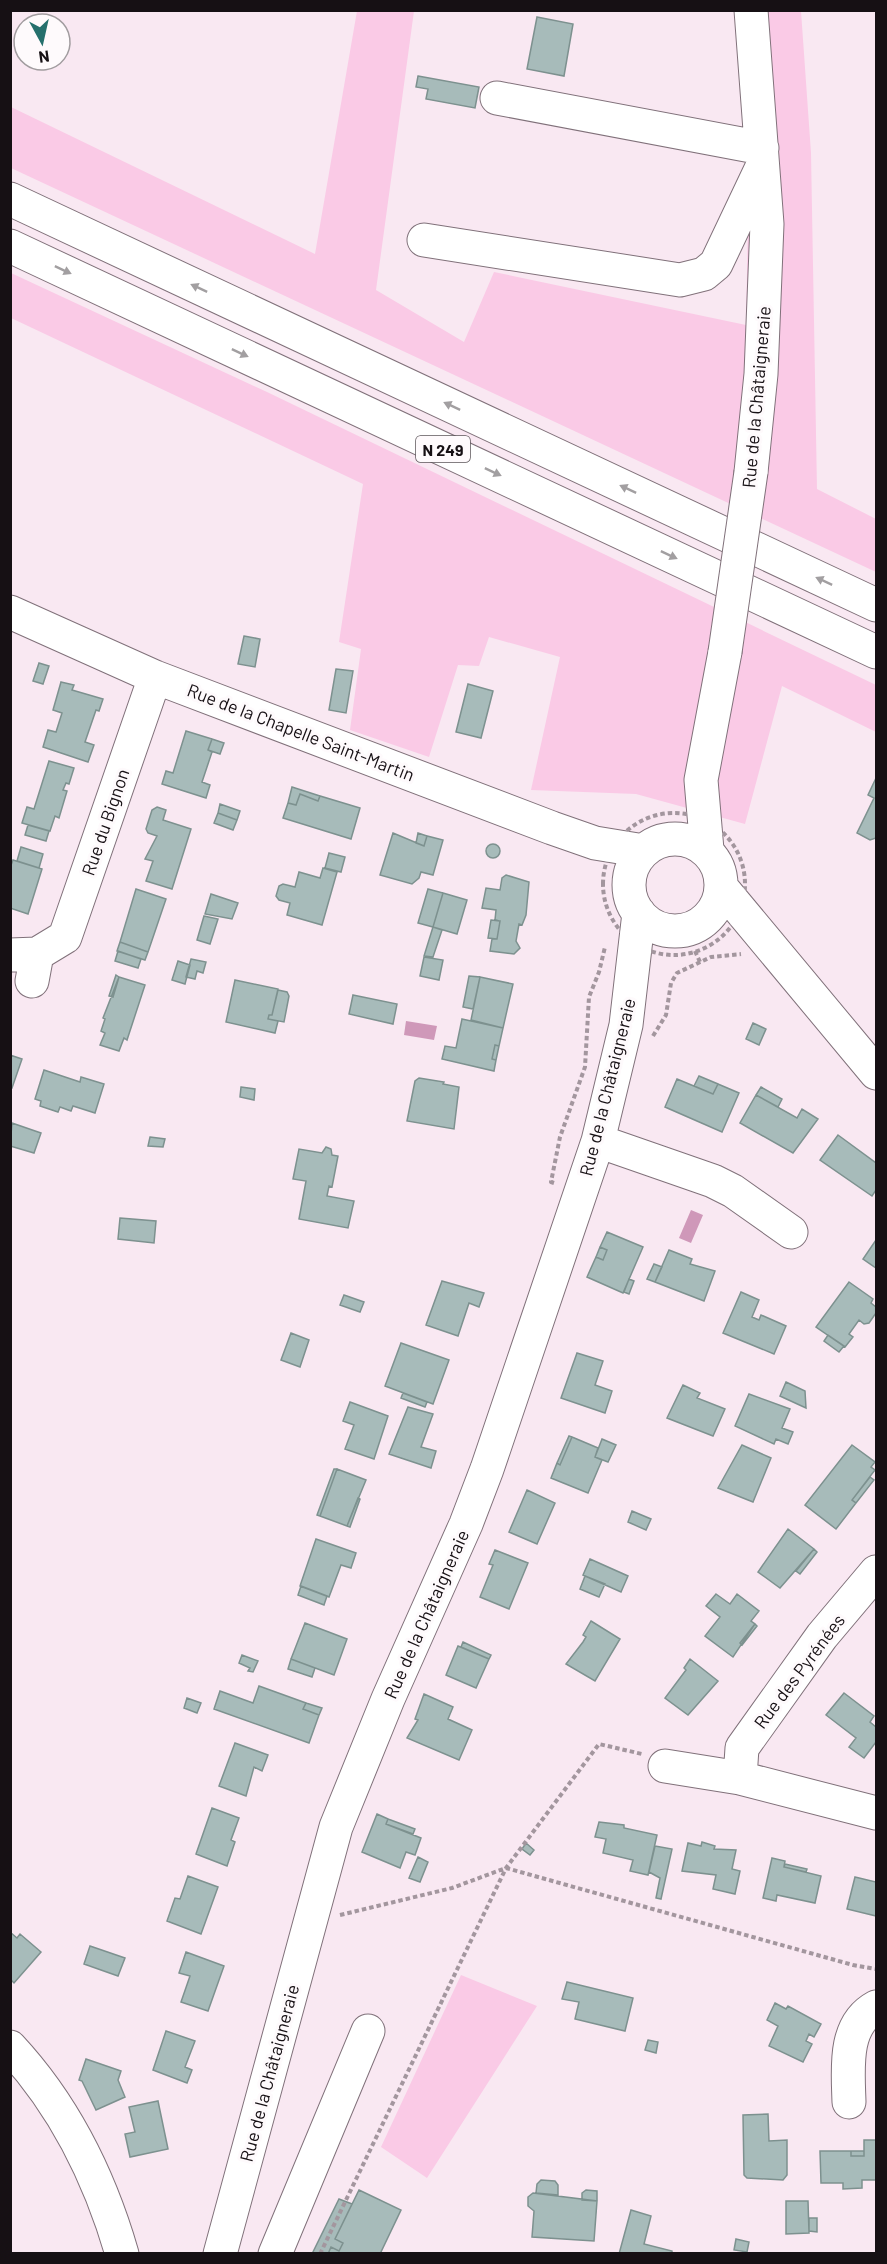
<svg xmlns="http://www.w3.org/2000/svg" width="887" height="2264" viewBox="0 0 887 2264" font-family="Barlow,sans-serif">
<rect width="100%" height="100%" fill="#f9e8f2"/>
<!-- green -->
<path fill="#facae6" d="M357,11H414L376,290L464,342L494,272L746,325L749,167L738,11H801L811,153L817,489L876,519V572L11,168V107L315,254Z
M11,273L267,392L876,685V732L782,686L745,824L636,794L531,790L560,657L489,637L479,666L458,665L429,757L350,730L361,649L339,642L363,484L11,318Z
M461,1975L537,2006L427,2178L381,2147Z"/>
<!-- water -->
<path fill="#cf98b9" d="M406,1021L437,1026L434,1040L404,1035Z
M691,1210L703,1215L691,1243L679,1238Z"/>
<!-- building -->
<path fill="#a7bbba" stroke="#7d918f" stroke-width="1.5" d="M537,17L573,24L564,76L527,69Z
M418,76L479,87L475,108L426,99L428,89L416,87Z
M244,636L260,639L255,667L238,664Z
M39,663L49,666L43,684L33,681Z
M336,669L353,671L346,713L329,710Z
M61,682L74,685L72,690L103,699L99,711L96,710L85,742L94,745L88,762L43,747L48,730L56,732L62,713L53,710Z
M468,684L493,691L481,738L456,732Z
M186,731L212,739L208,750L212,752L202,782L210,785L206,798L162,784L166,771L173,773Z
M212,739L224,743L220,754L208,750Z
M49,761L74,768L69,784L66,783L63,790L67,791L59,818L55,816L50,831L22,823L27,807L34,809Z
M876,778V838L870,840L857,833L874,798L868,795Z
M292,787L320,796L318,801L300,794L296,805L288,803Z
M300,794L318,801L320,796L360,808L351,839L283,818L288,803L296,805Z
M220,804L240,811L237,820L218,813Z
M157,807L166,810L163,820L191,829L172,889L146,881L153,861L145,859L157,836L148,833L146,829L152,810Z
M218,813L237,820L233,830L214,823Z
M28,825L49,831L46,841L25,835Z
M393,833L424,846L427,836L443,840L433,875L421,872L419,878L412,884L380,875Z
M418,833L427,836L424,846L416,843Z
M486 851a7 7 0 1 1 14 0a7 7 0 1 1-14 0Z
M21,847L43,854L39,868L17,861Z
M329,853L345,857L341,872L325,868Z
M13,860L42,869L28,914L10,908V868Z
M323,868L337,872L322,925L287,915L290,903L279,900L276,896L279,886L283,884L295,887L299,872L320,878Z
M506,875L529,882L526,915L522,925L519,924L516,941L520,948L514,954L490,951L492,939H497L500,921L495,920L496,910L482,908L486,888L500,890L502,878Z
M136,889L166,899L148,952L120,942Z
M428,889L443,893L433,927L418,923Z
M443,893L467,900L457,934L433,927Z
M211,894L238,903L232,919L205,914Z
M204,916L218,919L210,944L197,940Z
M491,920L500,921L497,939L488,938Z
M433,927L442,930L433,957L424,956Z
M120,942L148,952L145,960L117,951Z
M118,951L141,959L138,968L115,961Z
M424,957L443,960L439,980L420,976Z
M191,959L206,962L203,973L197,971L195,979L186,977Z
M178,961L190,965L185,984L172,980Z
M116,975L119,977L113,997L109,996Z
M469,976L480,977L473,1009L463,1007Z
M119,977L145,985L127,1040L124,1038L119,1051L100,1045L105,1033L101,1031L105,1019L103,1018Z
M480,977L513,984L503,1028L471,1020Z
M235,980L278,989L272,1015H269L268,1019L278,1021L275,1033L226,1022Z
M278,990L287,992L289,996L284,1022L268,1019L269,1015H272Z
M353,995L397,1004L393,1024L349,1014Z
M462,1019L503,1028L499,1046L495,1045L492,1059L496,1060L494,1071L442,1059L445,1046L456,1048Z
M753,1023L766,1029L759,1045L746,1039Z
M495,1045L499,1046L496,1060L492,1059Z
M10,1055L22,1059L12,1088L10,1087Z
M44,1070L80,1082L81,1077L104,1084L95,1113L73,1106L71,1111L60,1107L58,1112L40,1106L41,1101L35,1099Z
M699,1076L718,1084L713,1094L694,1086Z
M419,1078L444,1082L443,1084L459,1087L454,1129L407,1121L415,1081Z
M677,1079L713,1094L718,1084L739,1093L722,1132L665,1107Z
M241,1087L255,1089L254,1100L240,1097Z
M761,1087L782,1099L778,1107L756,1095Z
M756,1095L797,1118L802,1109L818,1119L793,1153L740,1123Z
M12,1123L41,1133L34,1153L10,1146Z
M838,1135L876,1163V1190L872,1196L820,1160Z
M150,1137L165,1139L163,1147L148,1146Z
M326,1147L331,1149L332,1155L338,1156L332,1187L329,1186L327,1196L354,1201L348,1228L299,1219L306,1181L293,1179L299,1149L322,1153Z
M120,1218L156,1221L154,1243L118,1239Z
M607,1232L643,1247L623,1293L587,1277L596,1257L603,1260L607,1250L600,1247Z
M876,1240V1268L863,1259Z
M600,1247L607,1250L603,1260L596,1257Z
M669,1250L692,1259L690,1264L715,1271L704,1301L655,1282Z
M654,1264L662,1267L655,1282L647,1279Z
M629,1279L634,1281L629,1294L624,1292Z
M442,1281L484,1293L479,1307L469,1303L458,1336L426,1325Z
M849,1282L873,1299L871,1303L876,1307V1313L869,1323L864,1324L859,1320L849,1334L853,1337L845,1347L816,1327Z
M741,1292L759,1300L752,1317L759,1320L761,1315L786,1326L774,1354L723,1333Z
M344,1295L364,1302L360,1312L340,1305Z
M291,1333L309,1340L300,1367L281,1360Z
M828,1335L844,1346L839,1352L824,1341Z
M401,1343L449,1360L433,1404L385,1386Z
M577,1353L603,1361L595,1385L612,1391L605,1413L561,1398Z
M786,1382L805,1391L806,1408L780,1396Z
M683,1385L700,1393L697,1398L725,1409L713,1436L667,1418Z
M403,1393L427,1402L425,1407L401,1398Z
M749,1394L790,1409L782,1428L793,1432L788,1444L776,1439L774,1444L735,1426Z
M350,1402L388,1416L374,1459L345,1449L354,1425L343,1421Z
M408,1407L433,1414L421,1447L436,1451L431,1468L389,1454Z
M569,1436L572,1437L560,1465L557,1463Z
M572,1437L598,1448L595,1457L602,1460L588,1493L551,1478L557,1463L560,1465Z
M602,1439L616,1445L608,1462L595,1457Z
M742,1445L771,1458L753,1502L718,1488Z
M852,1445L875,1462L871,1467L875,1470L852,1500L856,1503L836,1529L805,1505Z
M334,1469H337L320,1516L317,1515Z
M337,1469L366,1480L347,1526L320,1516Z
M870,1477L874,1480L856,1503L852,1500Z
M527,1490L555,1503L537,1544L509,1532Z
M358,1498L360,1499L350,1527L347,1526Z
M632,1511L651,1519L646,1530L628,1522Z
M788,1529L814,1549L780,1588L758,1572Z
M316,1539L356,1553L351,1568L341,1565L329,1597L300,1586Z
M814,1549L817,1552L800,1574L796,1571Z
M495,1550L528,1563L509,1609L480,1597L493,1565L489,1564Z
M590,1559L628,1576L621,1592L583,1575Z
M585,1576L605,1584L599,1597L580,1589Z
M301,1586L327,1596L324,1605L298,1595Z
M716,1594L730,1604L737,1594L759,1611L751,1621L755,1624L733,1657L705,1636L720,1617L706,1606Z
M591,1621L620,1639L595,1681L566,1664L583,1642L586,1637L583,1635Z
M305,1623L347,1639L334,1675L291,1659Z
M755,1624L757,1626L742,1645L740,1643Z
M463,1642L491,1655L489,1659L461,1647Z
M458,1646L489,1659L476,1688L446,1675Z
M242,1655L258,1661L253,1672L248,1671L250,1668L239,1663Z
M291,1659L315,1668L312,1677L288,1669Z
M690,1659L718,1681L688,1715L665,1698L686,1670L684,1668Z
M259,1686L306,1703L303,1709L319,1715L309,1743L214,1709L220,1691L253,1703Z
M844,1693L874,1716L870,1722L876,1727V1742L864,1758L849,1747L856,1738L826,1715Z
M424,1694L453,1707L448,1719L472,1730L459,1760L407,1738L418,1720L415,1719Z
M187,1698L201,1703L197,1713L184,1708Z
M306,1703L322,1708L319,1715L303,1709Z
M235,1743L268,1755L262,1771L254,1767L246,1796L219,1786Z
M212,1808L239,1818L231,1840L235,1842L227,1866L196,1854Z
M377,1814L388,1819L386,1824L421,1838L415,1855L406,1852L400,1868L362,1852Z
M388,1819L415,1829L413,1834L386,1824Z
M599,1822L624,1825V1828L657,1835L648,1875L630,1871L633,1860L603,1853L606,1839L595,1837Z
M702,1842L715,1846L714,1849L736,1850L732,1869L740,1871L735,1894L713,1889L716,1875L682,1871L688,1843L701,1846Z
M526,1843L534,1850L530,1855L522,1849Z
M655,1846L672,1849L661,1899L656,1898L660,1878L649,1872Z
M418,1857L428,1862L420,1882L409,1878Z
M772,1858L785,1861L784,1867L821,1876L815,1903L777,1895L776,1901L763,1898Z
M785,1864L807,1869L806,1872L784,1867Z
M188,1876L218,1887L201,1934L167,1921L175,1898L180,1899Z
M855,1877L876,1882V1916L847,1909Z
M10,1932L17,1938L20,1934L41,1952L14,1983L10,1979Z
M90,1946L125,1958L118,1976L84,1964Z
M186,1952L224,1966L208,2011L181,2002L190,1976L179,1973Z
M567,1982L633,1998L625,2031L575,2019L579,2002L562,1999Z
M775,2003L786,2009L788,2006L821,2024L814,2037L809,2034L806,2041L812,2044L803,2062L769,2046L778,2026L767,2020Z
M166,2031L195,2041L185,2067L192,2070L187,2083L153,2070Z
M648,2040L658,2042L656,2053L645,2050Z
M86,2059L121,2071L118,2080L125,2097L96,2110L82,2081L79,2080Z
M158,2101L168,2149L130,2157L125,2134L135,2132L129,2107Z
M768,2114L769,2141L787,2140V2175L783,2180L747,2178L744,2175L743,2115Z
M864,2140H876V2180H862V2188L843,2189V2183H821L820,2151H851V2156H864Z
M851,2151H864V2156H851Z
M541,2180L555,2181L558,2185V2195L536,2193L537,2184Z
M359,2190L401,2210L380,2254H328L331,2247L339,2251L343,2243L335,2239Z
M586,2190L597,2191V2201L582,2200V2193Z
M533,2193L597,2201L594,2241L532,2237L534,2211L528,2206V2197Z
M339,2199L352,2204L335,2239L343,2243L339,2251L331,2247L328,2254H312Z
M786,2201H808L809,2233L786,2234Z
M631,2210L651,2216L644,2244L672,2251V2254H619Z
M809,2218H817V2232L809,2231Z
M736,2239L749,2242L747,2252L734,2250Z"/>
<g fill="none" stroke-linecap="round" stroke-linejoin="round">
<!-- minor casing -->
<g stroke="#80717a" stroke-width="35">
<path id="minor" d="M497,98L762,148
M424,240L680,280L704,274L716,264L762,167
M751,472L761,374L767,224L751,10
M10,612L155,677L552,828L595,843L644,851
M629 885a46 46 0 1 1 92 0a46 46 0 1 1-92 0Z
M707,850L701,780L725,652
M722,888L876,1073
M10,955L37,954L65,937L155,677
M32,981L37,954
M598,1141L713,1181L733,1191L791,1232
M876,1572L822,1636L742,1748L740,1778L876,1813
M665,1766L740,1778
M10,2047C64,2105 100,2178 122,2254
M849,2102C848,2069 843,2025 876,2007
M220,2254L336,1827L388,1699L466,1524L487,1469L598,1141L626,1025L639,913
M275,2254L368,2031"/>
</g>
<!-- highway casing -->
<g stroke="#80717a" stroke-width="35">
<path id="highway" d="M10,199L876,605
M10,246L876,652"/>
</g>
<!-- path -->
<path stroke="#a3969e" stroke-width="4" stroke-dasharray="4.5 3" stroke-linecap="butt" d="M603 884a71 71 0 1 1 142 0a71 71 0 1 1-142 0Z
M695,951L700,962
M653,1036L666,1015L671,983L677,973L711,957L741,954
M554,1183L551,1182L560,1137L585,1067L589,997L599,972L605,947
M340,1915L452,1888L506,1868L853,1965L876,1969
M320,2254L506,1868L599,1744L642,1754"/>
<!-- minor -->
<use href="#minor" stroke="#fff" stroke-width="33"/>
<!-- highway -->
<use href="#highway" stroke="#fff" stroke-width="33"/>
<!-- minor-bridge casing -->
<g stroke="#80717a" stroke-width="35" stroke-linecap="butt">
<path id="minor-bridge" d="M725,652L751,472"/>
</g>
<!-- minor-bridge -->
<use href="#minor-bridge" stroke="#fff" stroke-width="33"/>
</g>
<!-- one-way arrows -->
<defs><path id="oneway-solid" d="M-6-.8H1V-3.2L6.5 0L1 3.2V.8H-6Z" transform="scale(1.5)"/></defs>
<g fill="#a29fa1">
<use href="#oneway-solid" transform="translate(63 270) rotate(25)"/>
<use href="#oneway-solid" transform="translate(199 288) rotate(-155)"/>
<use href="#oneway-solid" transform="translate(240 353) rotate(25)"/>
<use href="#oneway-solid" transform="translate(452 406) rotate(-155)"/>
<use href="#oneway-solid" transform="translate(493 472) rotate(25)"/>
<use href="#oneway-solid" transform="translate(628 489) rotate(-155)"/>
<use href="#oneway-solid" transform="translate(669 555) rotate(25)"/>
<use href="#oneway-solid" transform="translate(824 581) rotate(-155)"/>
</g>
<g text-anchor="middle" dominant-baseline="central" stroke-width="6" stroke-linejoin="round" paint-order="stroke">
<!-- shield labels -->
<rect fill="#fefafc" stroke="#5c565a" stroke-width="1.5" x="416" y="436" width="54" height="26" rx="4.5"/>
<g font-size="16" font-weight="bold" fill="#161014">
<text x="443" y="449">N 249</text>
</g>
<!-- street labels -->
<g font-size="18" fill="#161014" stroke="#fefafc">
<text transform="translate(756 397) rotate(-85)">Rue de la Châtaigneraie</text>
<text transform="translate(301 732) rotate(21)">Rue de la Chapelle Saint-Martin</text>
<text transform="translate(105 822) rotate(-71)">Rue du Bignon</text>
<text transform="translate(607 1087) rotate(-76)">Rue de la Châtaigneraie</text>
<text transform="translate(426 1614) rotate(-66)">Rue de la Châtaigneraie</text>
<text transform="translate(799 1671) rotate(-53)">Rue des Pyrénées</text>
<text transform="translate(269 2073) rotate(-75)">Rue de la Châtaigneraie</text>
</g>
</g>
<!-- border -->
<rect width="887" height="2264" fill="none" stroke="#161014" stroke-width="24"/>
<!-- north arrow -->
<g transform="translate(42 42) rotate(172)"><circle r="28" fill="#fefafc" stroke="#a19c9f" stroke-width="1.5"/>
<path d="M0-4.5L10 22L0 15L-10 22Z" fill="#25706d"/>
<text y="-9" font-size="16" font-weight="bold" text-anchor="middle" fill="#161014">N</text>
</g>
</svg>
